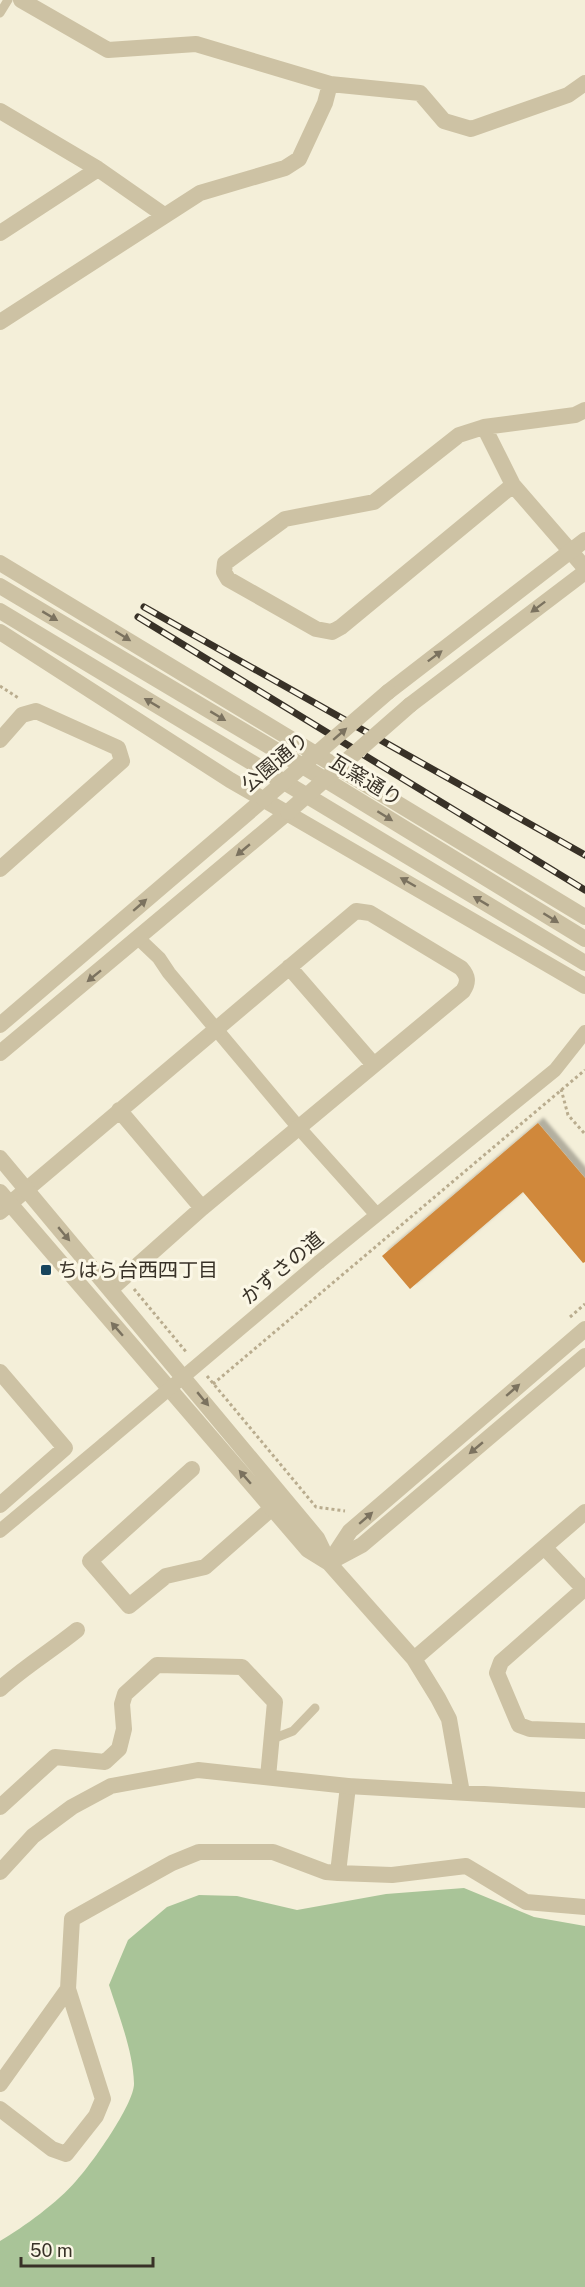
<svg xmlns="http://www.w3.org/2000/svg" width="585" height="2287" viewBox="0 0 585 2287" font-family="'Public Sans','Noto Sans JP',sans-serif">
<defs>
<filter id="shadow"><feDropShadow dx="5.5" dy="-5.5" stdDeviation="1.5" flood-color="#0004"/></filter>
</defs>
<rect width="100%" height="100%" fill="#f4efd9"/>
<!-- green -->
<path fill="#a9c498" d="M464,1888L534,1917L585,1926V2287H0V2241C24,2227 58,2202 76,2181C91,2165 135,2103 134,2083C133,2051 119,2016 109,1985L128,1940L167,1907L199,1895L237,1896L297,1910L386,1894Z"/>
<!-- building -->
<path fill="#d0883b" filter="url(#shadow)" d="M538,1123L585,1178V1262L583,1263L523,1192L410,1289L382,1256Z"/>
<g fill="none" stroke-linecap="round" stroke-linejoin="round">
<!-- path -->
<path stroke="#b9ac8e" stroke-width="3" stroke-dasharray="3 3" stroke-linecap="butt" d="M0,686L20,699
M561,1089L568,1115L585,1134
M134,1289L187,1353
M570,1317L585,1304
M207,1376L316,1507L345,1511
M213,1384L585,1070"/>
<!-- service -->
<path stroke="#cdc2a4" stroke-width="9" d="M0,13L8,0
M270,1740L293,1731L315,1708"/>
<!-- pedestrian -->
<path stroke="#cdc2a4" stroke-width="14" d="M139,939L159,958L169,973L299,1128L377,1215
M319,1262L555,1070L585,1032
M0,1531L104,1444"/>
<!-- minor -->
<path stroke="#cdc2a4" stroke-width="16" d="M21,0L108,50L196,44L330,84L420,93L444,121L471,129L568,95L585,83
M0,111L98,169L164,215
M0,233L98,169
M0,322L200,193L285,168L299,159L325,103L330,84
M484,427L513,485L585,568
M513,485L341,627L332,632L316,629L228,579L224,572L225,563L285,519L374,502L459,435L484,427L575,415L585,410
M0,740L22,715L36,711L118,748L122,761L0,869
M289,967L374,1065
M119,1110L202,1208
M0,1212L356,911L370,913L461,968C468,976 469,982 463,991L202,1208L111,1289
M0,1372L65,1448L0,1505
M192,1469L90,1561L129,1606L166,1576L205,1567L272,1508
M545,1548L584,1589
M585,1588L501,1662L497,1673L519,1725L530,1729L585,1731
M0,1689C24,1667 51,1651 77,1630
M0,1807L55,1757L105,1762L119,1749L124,1729L122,1704L125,1694L157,1665L242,1667L275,1702L268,1777
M338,1873L348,1786
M0,2084L68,1989L72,1919L172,1863L199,1852H273L326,1872L338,1873L392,1875L466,1866L526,1902L585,1907
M0,2109L52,2149L66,2154L96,2116L103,2099L68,1989"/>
<!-- tertiary -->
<path stroke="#cdc2a4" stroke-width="16" d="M0,563L585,917
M0,586L321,777L585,939
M0,611L585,963
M0,632L230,780L585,986
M388,692L585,540
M410,705L585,572
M0,1025L264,799
M0,1053L288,812
M0,1158L317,1538L329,1563L414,1659L438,1698L449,1719L462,1793
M0,1192L308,1550L329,1563
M332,1561L362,1545L585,1356
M329,1563L350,1531L585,1329
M414,1659L585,1512
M0,1872L33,1836L72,1807L111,1786L198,1770L348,1786L585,1800"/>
<!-- rail casing -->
<g stroke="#383127" stroke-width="7">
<path id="rail" d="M144,607L585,855
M138,617L585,890"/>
</g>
<!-- rail -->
<use href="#rail" stroke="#fbf7e6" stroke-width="4.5" stroke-dasharray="14" stroke-linecap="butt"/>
<!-- pedestrian-bridge -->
<path stroke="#cdc2a4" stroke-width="14" d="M104,1444L319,1262"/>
<!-- tertiary-bridge -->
<path stroke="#cdc2a4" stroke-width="16" d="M264,799L388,692
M288,812L410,705"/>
</g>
<!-- one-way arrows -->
<defs><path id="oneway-solid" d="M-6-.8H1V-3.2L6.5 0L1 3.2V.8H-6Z" transform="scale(1.5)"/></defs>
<g fill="#7b725f">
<use href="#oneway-solid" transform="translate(538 607) rotate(143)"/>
<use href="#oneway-solid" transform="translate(50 616) rotate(31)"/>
<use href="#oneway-solid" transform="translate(123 636) rotate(32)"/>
<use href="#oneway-solid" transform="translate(435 656) rotate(-37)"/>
<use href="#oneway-solid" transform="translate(152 703) rotate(-149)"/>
<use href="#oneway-solid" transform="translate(218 716) rotate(31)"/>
<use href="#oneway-solid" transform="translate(340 734) rotate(-41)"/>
<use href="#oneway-solid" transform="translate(385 816) rotate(32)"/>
<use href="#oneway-solid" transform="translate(243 850) rotate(140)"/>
<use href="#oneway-solid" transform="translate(408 882) rotate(-150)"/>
<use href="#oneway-solid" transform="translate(481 901) rotate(-149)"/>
<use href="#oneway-solid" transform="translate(140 905) rotate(-41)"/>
<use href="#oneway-solid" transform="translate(551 918) rotate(32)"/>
<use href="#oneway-solid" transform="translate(94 976) rotate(141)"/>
<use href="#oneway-solid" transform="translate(64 1234) rotate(50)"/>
<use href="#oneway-solid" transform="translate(117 1329) rotate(-131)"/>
<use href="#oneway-solid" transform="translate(513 1390) rotate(-41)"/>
<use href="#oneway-solid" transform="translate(203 1399) rotate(50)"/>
<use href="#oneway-solid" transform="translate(476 1448) rotate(140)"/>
<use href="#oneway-solid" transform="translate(245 1477) rotate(-131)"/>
<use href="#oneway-solid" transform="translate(366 1518) rotate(-41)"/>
</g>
<!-- markers -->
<rect fill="#18455d" stroke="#fbf7e6" stroke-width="2" x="40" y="1264" width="12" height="12" rx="3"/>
<g text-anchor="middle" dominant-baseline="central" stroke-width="6" stroke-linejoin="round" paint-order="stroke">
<!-- street labels -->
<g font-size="20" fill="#383127" stroke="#fbf7e6">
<text transform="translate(275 762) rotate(-40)">公園通り</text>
<text transform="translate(366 780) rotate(31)">瓦窯通り</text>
<text transform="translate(282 1268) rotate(-40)">かずさの道</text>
</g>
<!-- poi labels -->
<g font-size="20" fill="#383127" stroke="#fbf7e6" text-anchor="start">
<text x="58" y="1270">ちはら台西四丁目</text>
</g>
</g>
<!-- scale -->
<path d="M21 2257v9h132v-9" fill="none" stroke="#383127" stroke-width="3"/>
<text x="30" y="2257" font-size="18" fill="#383127" stroke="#fbf7e6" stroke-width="4.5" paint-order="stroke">50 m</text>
</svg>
